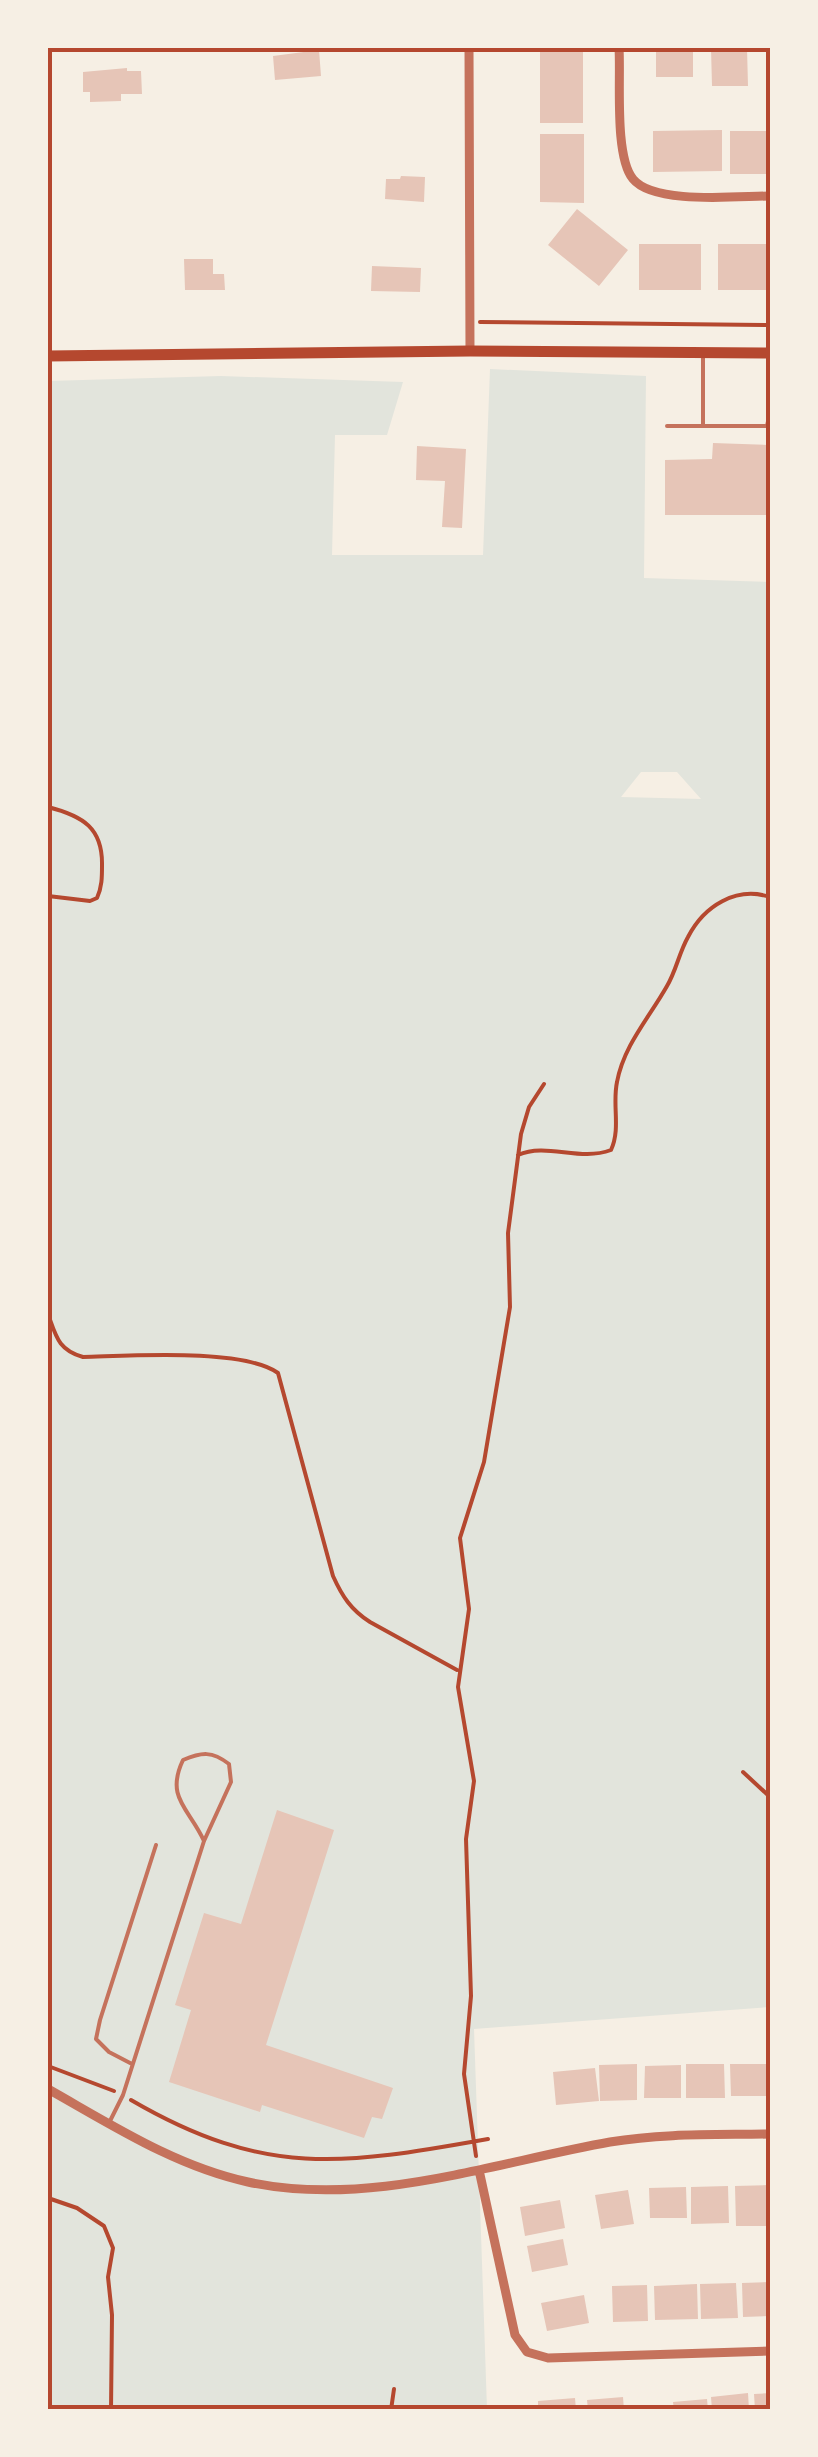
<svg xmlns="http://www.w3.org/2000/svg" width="818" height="2457" viewBox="0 0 818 2457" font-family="'PT Sans',sans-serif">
<rect width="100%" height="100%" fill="#f6efe4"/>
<!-- green -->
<path fill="#e2e4dc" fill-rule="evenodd" d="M490,369L646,376L644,578L770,582V2007L474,2029L487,2409H48V381L221,376L403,382L387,435H335L332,555H483ZM641,772H677L701,799L621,797Z"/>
<!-- building -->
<path fill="#e6c5b7" d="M540,48H583V123H540Z
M656,48H693V77H656Z
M711,48H747L748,86H712Z
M319,50L321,76L275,80L273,56Z
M127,68V71H141L142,94H121V101L90,102V92H83V72Z
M722,130V171L653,172V131Z
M730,131H770V174H730Z
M540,134H584V203L540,202Z
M401,176L425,177L424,202L385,199L386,179H400Z
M577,209L628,250L599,286L548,245Z
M639,244H701V290H639Z
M718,244H770V290H718Z
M184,259H213V274H224L225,290H185Z
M372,266L421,268L420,292L371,291Z
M713,443L770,445V504L767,515H665V460L712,459Z
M417,446L466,449L462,528L442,527L445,481L416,480Z
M277,1810L334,1830L266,2045L393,2088L382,2119L372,2117L364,2138L262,2105L260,2112L169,2082L191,2010L175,2005L204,1913L241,1924Z
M637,2064V2100L600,2101L599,2065Z
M686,2064H724L725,2098H686Z
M730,2064H768V2096H731Z
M681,2065V2098H644L645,2066Z
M595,2068L599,2101L556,2105L553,2072Z
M769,2185L770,2226H736L735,2186Z
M728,2186L729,2223L691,2224V2187Z
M686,2187L687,2218H650L649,2188Z
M628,2190L634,2224L601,2229L595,2195Z
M560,2200L565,2228L525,2236L520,2207Z
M563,2239L568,2265L532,2272L527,2246Z
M770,2282V2316L743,2317L742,2283Z
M736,2283L738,2318L701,2319L700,2284Z
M697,2284L698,2319L655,2320L654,2286Z
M647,2285L648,2321L613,2322L612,2286Z
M584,2295L589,2323L547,2331L541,2303Z
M748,2393L749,2410H712L711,2397Z
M770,2393V2410H755L754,2394Z
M623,2397L624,2410H588L587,2400Z
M575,2398L576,2410H538V2401Z
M707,2399L708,2410H674L673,2402Z"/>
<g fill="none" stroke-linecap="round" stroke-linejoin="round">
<!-- path -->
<path stroke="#b5482f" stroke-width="4" d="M480,322L770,325
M48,807C83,816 103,828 102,866C102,877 102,887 97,898L90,901L48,896
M518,1155C547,1142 579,1162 611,1150C621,1128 612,1105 617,1082C624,1045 649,1018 667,986C676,971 679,953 688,937C704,906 736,886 770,897
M48,1314C56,1336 58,1350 83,1357C129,1356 243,1348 278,1373L333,1576C342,1596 351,1610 370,1622L457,1670
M743,1772L770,1797
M48,2066L114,2091
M131,2100C265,2178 343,2165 488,2139
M476,2156L464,2074L471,1996L466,1839L474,1781L458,1687L469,1609L460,1538L484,1462L510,1307L508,1233L521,1134L529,1107L544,1084
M48,2198L77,2208L104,2226L113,2248L108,2277L112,2315L111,2410
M391,2410L394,2389"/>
<!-- service -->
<path stroke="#c5725c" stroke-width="4" d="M703,425V355
M667,426H770
M767,426L770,412
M132,2064L109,2052L96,2039L100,2020L156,1845
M109,2123L123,2095L204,1841L231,1782L229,1764C212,1751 202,1752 183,1760C165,1798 189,1808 204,1841"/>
<!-- minor -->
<path stroke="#c5725c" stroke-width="9" d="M469,48L470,351
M619,48C621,78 614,156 633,179C654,205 738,196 770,196
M48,2089C112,2125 175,2166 248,2182C369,2208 492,2163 610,2142C663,2133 717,2135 770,2134
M479,2170L515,2335L527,2352L548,2358L770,2351"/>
<!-- secondary -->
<path stroke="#b5482f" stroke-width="11" d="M48,356L470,351L770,353"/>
</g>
<!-- border -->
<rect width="818" height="2457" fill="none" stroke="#f6efe4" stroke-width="100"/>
<rect x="50" y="50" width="718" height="2357" fill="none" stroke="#b5482f" stroke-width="4"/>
</svg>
